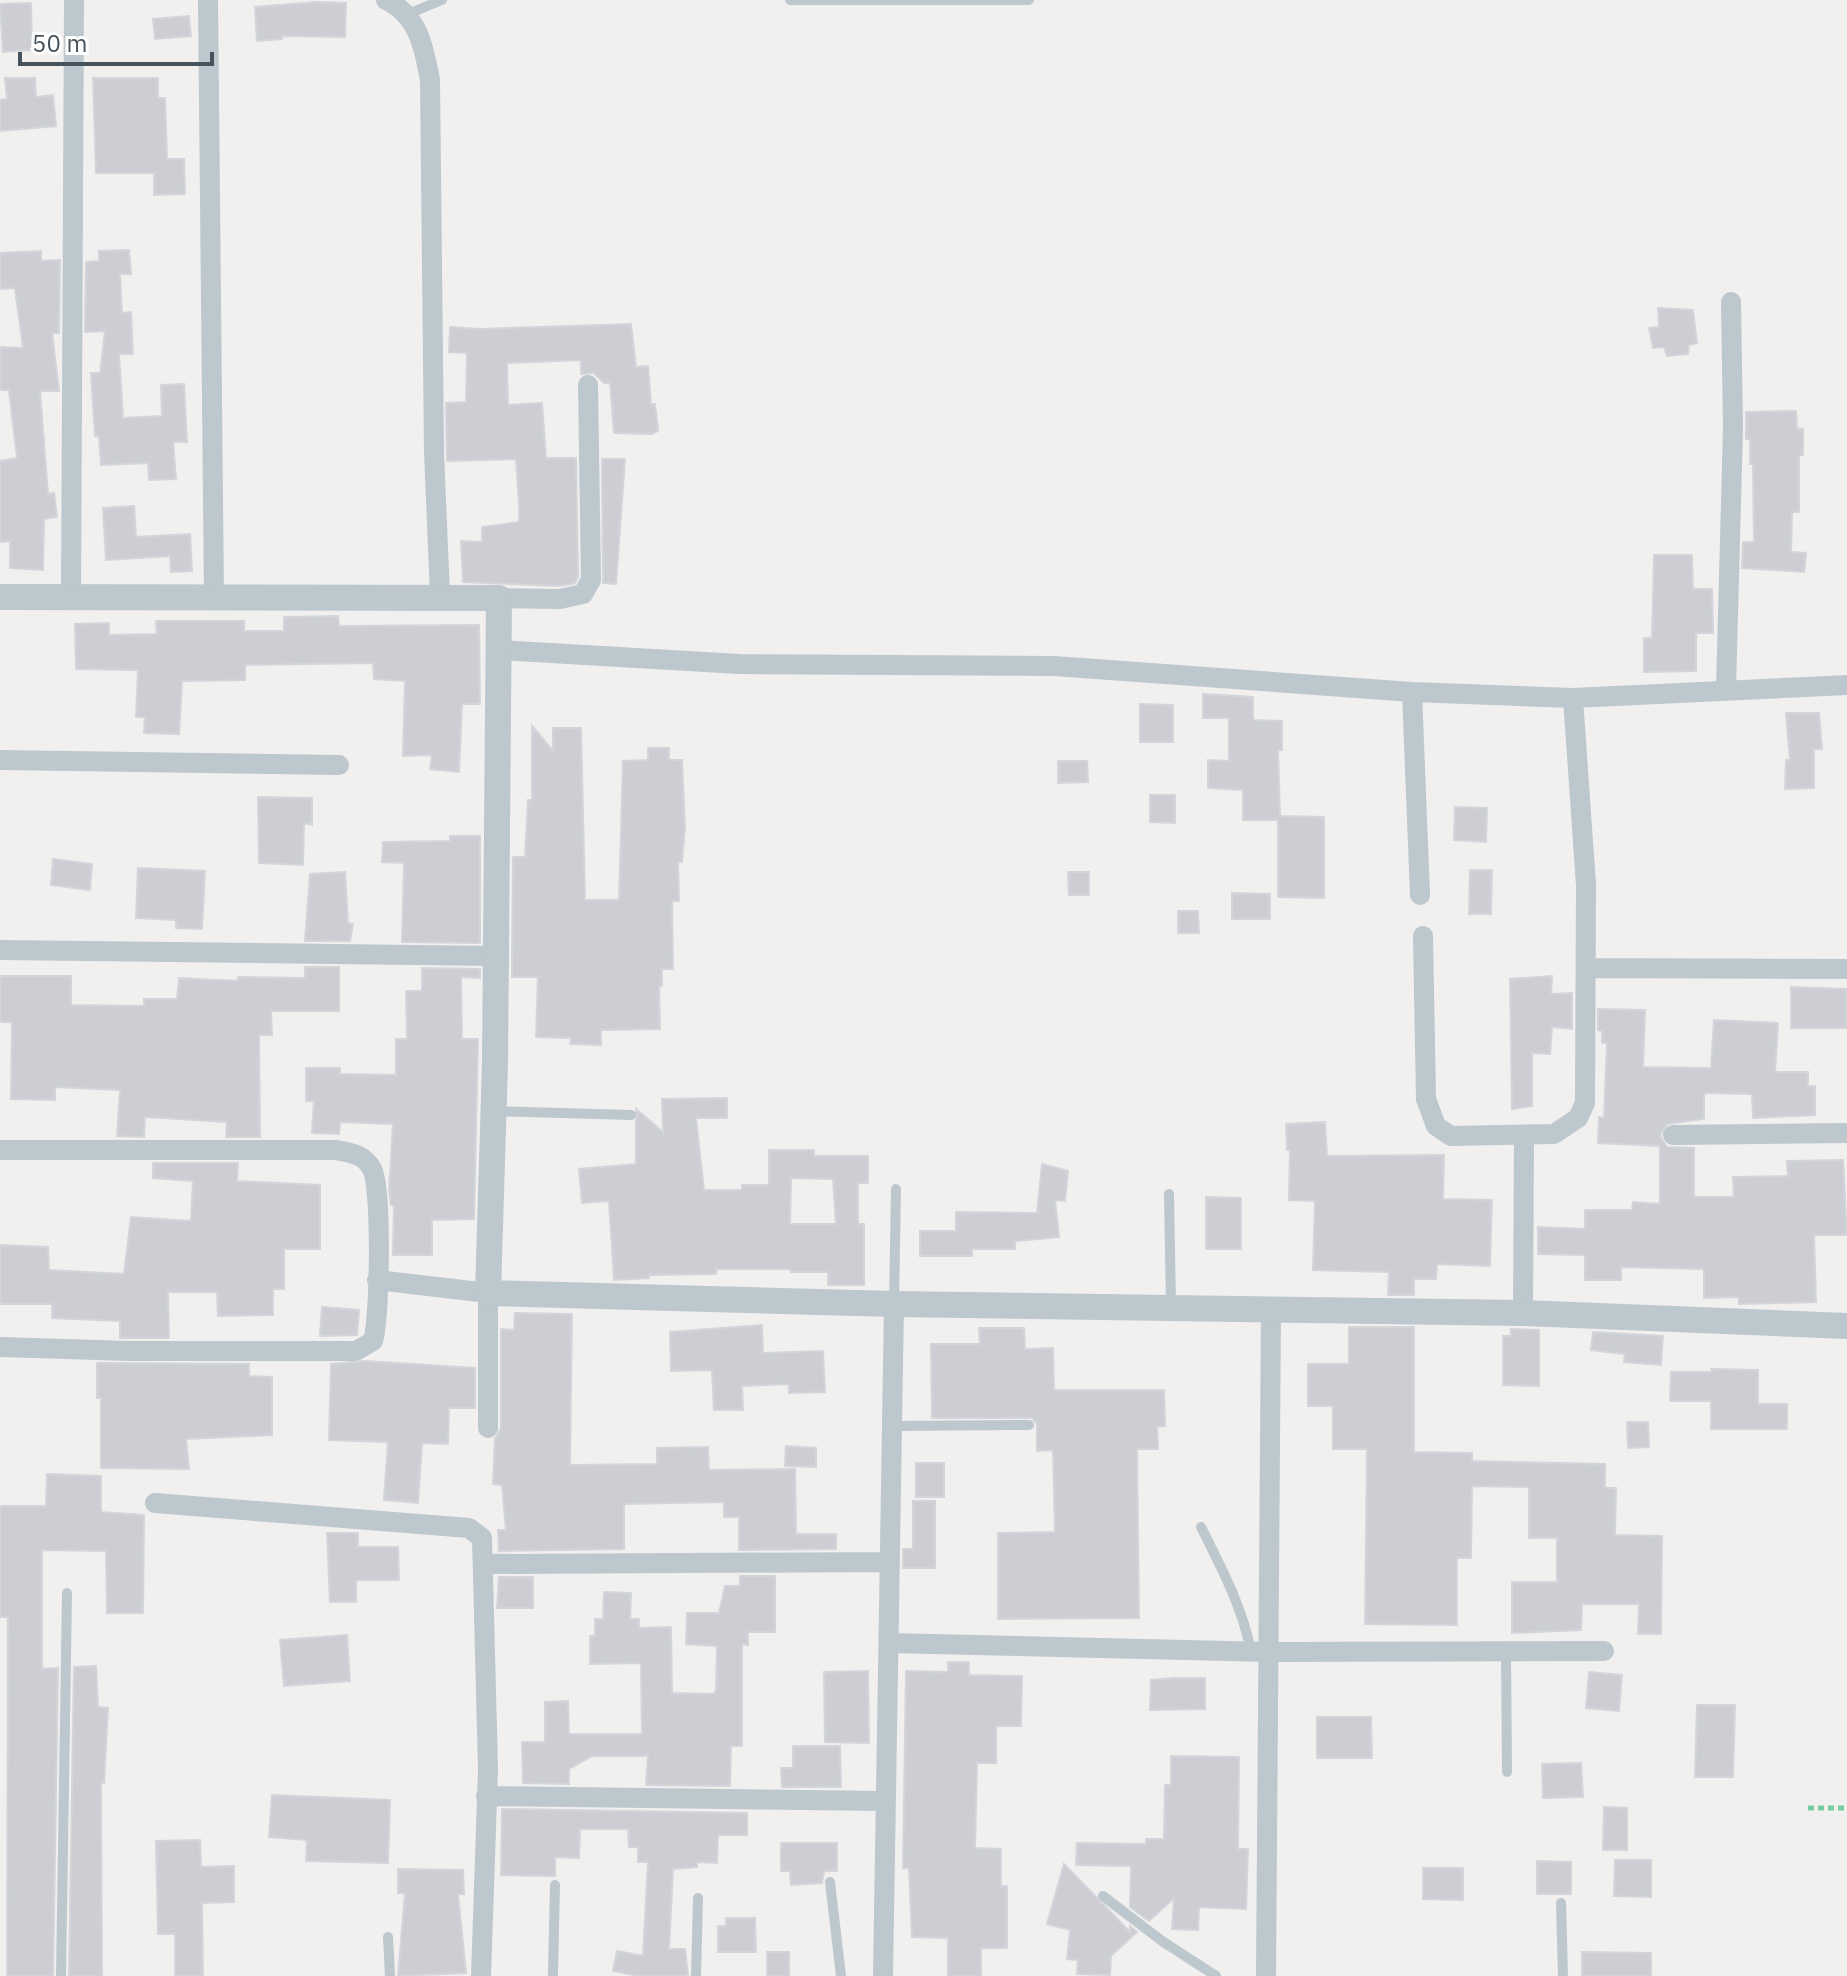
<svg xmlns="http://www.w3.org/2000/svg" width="1847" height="1976" viewBox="0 0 1847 1976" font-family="'IBM Plex Sans',sans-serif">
<rect width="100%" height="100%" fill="#f2efef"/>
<!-- building -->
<path fill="#ccced4" stroke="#d3d5db" stroke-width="2" fill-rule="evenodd" d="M317,2L346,3L345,37L282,36V39L257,41L255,7Z
M31,3L32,50L3,52L0,4Z
M189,16L191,36L155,39L153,19Z
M5,78H35L36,97L53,95L56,126L0,131V100L7,99Z
M93,78H158V98H165L167,159H184L185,194L154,195V173H96Z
M129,250L131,274H120L122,313L131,312L133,354H119L123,418L162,416L161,385L184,384L187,442H173L176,479L149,480L148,463L101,465L99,436H95L91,373H100L105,331L85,332L86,262L99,261V251Z
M41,251V261L60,260L59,333H52L59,391H40L48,494L54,493L57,517L44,519L43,570L10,568V541L0,542V461L17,458L9,390H0L1,347L23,348L15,288L0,289V253Z
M1658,308L1693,310L1697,343L1689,345L1688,354L1667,356L1664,347L1653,348L1649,328L1659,327Z
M631,324L636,367L648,366L651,404H655L658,431L652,434L614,433L610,383H604L594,373L581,374V360L507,363L508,405L542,403L546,458H576L578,577L575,583L559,586L463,582L461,541L482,542V527L519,522V505L516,459L447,461L446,403L466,402L467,353L449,352L450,327L480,329Z
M1796,411L1797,429H1803V455H1799V512H1792L1791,552L1806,553L1804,572L1742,568L1743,542H1754L1753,464H1750V439H1746V412Z
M602,459H625L616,584L603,583Z
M134,506L136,537L190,534L192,571L171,572L170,556L106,560L103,508Z
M1654,555H1692L1693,589H1712L1713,633H1696V671L1644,672V638H1652Z
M338,616L339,626L479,625L480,704H462L459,772L430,769L432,755L403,756L405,681L374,679L373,663L245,665V680L182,681L179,734L144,733L145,717H136L138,670L76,669L75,624L109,623V635L157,634L156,621H244V631H284V617Z
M1203,694L1253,697V720L1282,721V750H1278L1280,816L1324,817V898L1278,897V820H1243V790L1208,788V760L1229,761V718H1203Z
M1140,704L1173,705V742H1140Z
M1786,713H1819L1822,749H1814V788L1785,789L1786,760H1790Z
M532,726L553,751V728H581L585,900H619L623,761L648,760V748H669V760H682L685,827L682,862H678L679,901H672L673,969H662V986H659L660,1029L601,1030V1045L570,1044L571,1038L536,1037L538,977H512L513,857H525L528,800H532Z
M1058,761H1087L1088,782L1058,783Z
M1150,795H1175V823L1150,822Z
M258,797L312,798V825L304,823L303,865L259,863Z
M1455,807L1487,808L1486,842L1454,840Z
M450,836H480V943L402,942L404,863L382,862L383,842L450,841Z
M53,859L92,864L90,890L51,885Z
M138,868L205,871L202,929L176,928V920L136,918Z
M1470,870H1492L1491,914H1469Z
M345,872L348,923L353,924L350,941H305L310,874Z
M1068,872H1089V895H1069Z
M1232,893L1270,894V919H1232Z
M1178,911H1198L1199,933H1178Z
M305,967H339V1011H271L272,1035H259L260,1137H226L227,1122L145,1117L144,1137L117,1136L120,1090L55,1087V1100L11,1099L12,1022H0V976H71V1005L144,1006V999H177L179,978L238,981V977L305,978Z
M422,968L480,969V978L461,977L462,1039H478L474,1219L432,1220V1255H393L394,1206L391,1205L389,1191L393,1124L340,1122L339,1134L312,1133L314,1101H306V1068H340V1074L396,1075V1039H407L406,991H422Z
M1552,976L1551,994L1572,993V1029L1552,1027L1550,1054L1532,1053V1106L1512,1109L1510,979Z
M1791,987L1847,989V1028H1791Z
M1598,1009L1645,1010L1643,1067L1711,1068L1714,1020L1778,1023L1775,1072H1808V1086H1815V1115L1753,1118L1752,1094L1704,1093V1119L1667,1124L1660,1136L1667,1147L1694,1148V1197H1734L1733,1177L1788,1176L1787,1161L1843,1160L1847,1235H1814L1816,1302L1739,1304V1297L1704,1298V1269L1621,1267V1280H1585V1255L1538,1254V1227L1585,1229V1210H1632L1633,1202L1660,1204V1146L1598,1143L1599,1117L1604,1118L1607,1043H1602V1031L1598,1030Z
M727,1098V1118H696L704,1190H742V1185H769V1150H814V1156H868V1183H858V1224H864V1285H828V1272H791V1269H716V1274L649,1275V1278L614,1280L609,1201L582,1203L579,1169L636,1164V1109L663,1132L662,1099ZM791,1178L833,1179L836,1224H790Z
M1325,1122L1327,1156L1444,1155L1443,1199L1492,1200L1490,1266L1437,1264L1436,1279H1414V1295H1388L1389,1272L1313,1270L1315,1201L1289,1200L1290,1150H1287L1286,1124Z
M153,1163H238L237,1181L320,1185V1249H284V1289H273V1315L218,1316L217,1292H168L169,1338H120V1321L52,1318V1304H0V1245L48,1247L49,1270L124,1274L131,1217L191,1221L193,1181L153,1178Z
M1042,1164L1068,1171L1065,1201L1055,1200L1059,1237L1015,1241V1249H972V1256H920V1231H956V1212L1037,1213Z
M1206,1197L1241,1198V1249H1206Z
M322,1307L359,1310L357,1335L320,1336Z
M515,1313L572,1314L570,1465L657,1464V1448L708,1447L709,1470L795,1469L796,1534H836V1549L739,1550V1517H724V1502L624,1504V1549L499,1551L498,1530H506L502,1485L493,1484L495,1439L501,1428V1329L514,1330Z
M762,1325L763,1353L823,1351L825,1392L789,1393V1384L742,1386L743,1410H714L712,1370L671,1371L670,1332Z
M1349,1327H1414V1452L1472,1453V1461L1605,1464V1488H1616L1615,1535L1662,1536L1661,1634H1638L1639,1604H1582L1581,1630L1512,1633V1582H1557V1538H1529V1487L1472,1486L1471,1558H1457V1625L1365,1624L1367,1449H1333V1406H1308V1364H1349Z
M979,1328H1024L1025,1349L1053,1348L1054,1390H1164L1165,1426L1157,1427L1158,1449H1137L1139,1618L998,1619V1533L1055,1532L1053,1450L1037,1451V1424L1032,1418H932L931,1344H980Z
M1511,1329L1539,1330V1386L1503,1385V1336H1511Z
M1593,1332L1663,1336L1661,1365L1624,1362L1625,1354L1591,1350Z
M365,1361L475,1368V1408H449L448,1444L422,1443L418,1503L384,1500L388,1442L329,1440L331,1364Z
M97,1363L249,1364V1376L272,1377V1435L186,1439L189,1469L101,1468V1398H97Z
M1711,1369L1758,1370V1404H1787V1429H1711V1401H1670L1671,1372H1711Z
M1627,1422H1648L1649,1447L1628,1448Z
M786,1446L816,1448V1467L785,1466Z
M916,1463H944V1497H916Z
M47,1474L101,1476V1512L144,1515L143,1613H107L106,1551L42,1550V1669L58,1668L53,1976H7L8,1617H0V1506H46Z
M913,1501H935V1568H903V1549H913Z
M327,1533H358V1547H398L399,1580H356V1602H330Z
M740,1576H775V1632H748V1645L742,1644V1746H731L730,1786L646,1785L648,1756H592L569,1769V1784L523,1783L522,1742H545V1702L568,1701L569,1734H642L641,1663L590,1664V1636H595V1619H603L604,1592L631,1593L630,1619H639V1628L671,1627L672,1693L713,1694L716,1691L717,1646L686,1644L687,1613H719L725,1586H740Z
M499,1577H533V1608H497Z
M347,1635L350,1681L284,1686L280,1640Z
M948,1662H969V1675L1022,1676L1021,1726H996V1763H977L975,1848L1001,1849V1886H1007V1948H981V1976H948V1938L912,1937L909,1868H903L906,1671L948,1672Z
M96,1666L98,1707L108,1708L104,1783H101L102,1976H69L74,1667Z
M868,1671L869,1743L825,1742L824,1672Z
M1589,1672L1622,1675L1619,1711L1586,1708Z
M1174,1678H1205V1709L1150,1710L1151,1680Z
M1697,1705H1735L1733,1777H1695Z
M1317,1717H1371L1372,1758H1317Z
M793,1746H840L841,1787H782L781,1768H793Z
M1171,1756L1239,1757L1238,1849H1248L1246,1909L1199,1907L1198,1930L1172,1929L1174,1898L1149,1921L1130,1907L1131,1866L1076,1865L1077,1843L1146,1844V1839H1164L1165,1785H1171Z
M1581,1763L1583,1797L1543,1798L1542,1764Z
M272,1795L390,1800L388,1863L306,1861L307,1840L269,1837Z
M1604,1807L1627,1808V1850H1603Z
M502,1809L747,1813V1835H718L717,1863L697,1862V1867L673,1869L669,1949H685L688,1976H639L613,1971L617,1951L643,1956L648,1862H638V1847H629L628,1829H580L579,1858L555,1857V1876L501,1875Z
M200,1840L201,1867L234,1866V1902L202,1903L203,1976H175V1934H158L156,1841Z
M781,1843H837V1871H824L822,1883L791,1885L790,1871H781Z
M1615,1860H1651V1897L1614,1896Z
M1537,1861L1571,1862V1894H1537Z
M1064,1864L1130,1932V1926L1137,1932L1111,1956L1110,1975L1077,1974L1078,1960L1067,1959L1070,1930L1047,1924Z
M1423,1868H1463V1900L1423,1899Z
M398,1869L463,1870L464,1894H458L466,1973L398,1976L405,1893H398Z
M726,1918H755L756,1952H718V1926H726Z
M767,1952H789V1976H767Z
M1582,1952L1651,1953V1976H1582Z"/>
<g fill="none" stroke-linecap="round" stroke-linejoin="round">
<!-- path -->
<path stroke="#76cda0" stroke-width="5" stroke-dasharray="6 4" stroke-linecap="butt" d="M1808,1808H1847"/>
<!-- service -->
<path stroke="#bdc7ce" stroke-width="10" d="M790,0H1029
M408,14L442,0
M495,1111L631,1115
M1169,1194L1171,1305
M894,1303L896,1189
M892,1426L1029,1425
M1201,1527C1221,1567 1242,1606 1251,1651
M1506,1652L1507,1772
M830,1882L841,1976
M1103,1896L1162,1941L1216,1976
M1561,1903L1563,1976
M388,1937L390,1976
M61,1976L67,1593
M553,1976L555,1885
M696,1976L698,1898"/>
<!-- minor -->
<path stroke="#bdc7ce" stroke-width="20" d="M208,0L214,599
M386,0C418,15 424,47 430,80L434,452L440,595
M71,597L74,0
M499,598L560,599L583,594L591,580L588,385
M499,650L739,664L1054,666L1412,692L1573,698L1847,685
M1726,690L1733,427L1731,302
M1412,692L1420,895
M0,760L339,765
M1423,936L1426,1099L1436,1126L1451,1136L1554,1134L1578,1118L1585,1103L1586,885L1573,698
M0,950L494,956
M1586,968L1847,969
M1673,1135L1847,1133
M0,1150H336C351,1153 364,1154 372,1169C382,1187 380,1319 373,1341L356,1351H129L0,1347
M377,1280L488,1293V1428
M1523,1313L1524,1135
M155,1503L469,1528L482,1538L488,1769L481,1976
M484,1564L890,1562
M889,1643L1270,1652L1604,1651
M486,1796L883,1801
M883,1976L894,1304
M1266,1976L1271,1309"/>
<!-- tertiary -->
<path stroke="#bdc7ce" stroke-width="26" d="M0,597L499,598L495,1063L488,1293L894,1304L1523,1313L1847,1326"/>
</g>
<!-- scale -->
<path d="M20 52v12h192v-12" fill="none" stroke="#47535c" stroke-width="4"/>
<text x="32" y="52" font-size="24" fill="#47535c" stroke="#ffffff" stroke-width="6" paint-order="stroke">50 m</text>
</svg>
